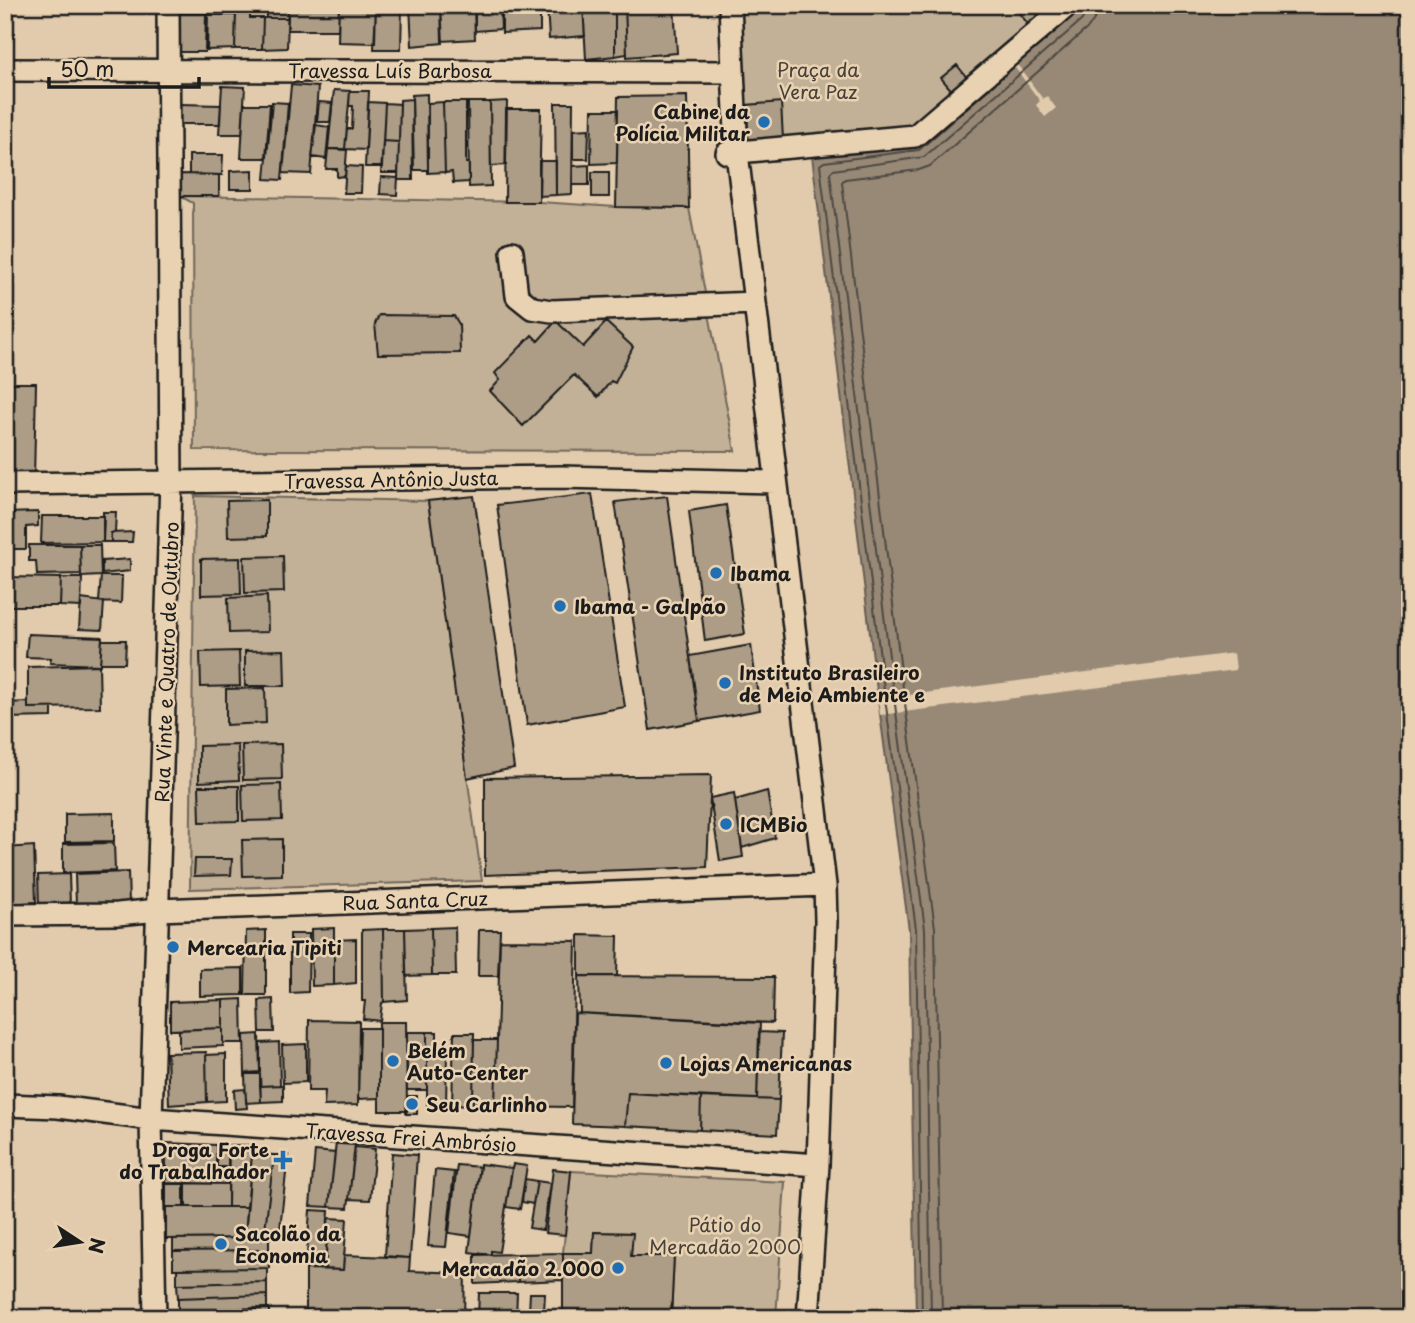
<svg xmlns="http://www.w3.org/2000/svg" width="1415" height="1323" viewBox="0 0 1415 1323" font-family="'Playpen Sans',sans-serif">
<rect width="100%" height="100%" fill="#e1cbac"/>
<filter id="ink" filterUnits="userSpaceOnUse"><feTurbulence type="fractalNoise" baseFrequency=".0143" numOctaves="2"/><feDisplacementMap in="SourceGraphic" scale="14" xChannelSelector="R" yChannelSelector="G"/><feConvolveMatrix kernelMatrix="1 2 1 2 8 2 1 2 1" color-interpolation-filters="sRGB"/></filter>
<g filter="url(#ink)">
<!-- green -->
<path fill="#c3b197" stroke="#70665a" stroke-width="2" d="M738,5H1074L915,144L745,163Z
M180,196L539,202L616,207L689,208L735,451L194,450L193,203Z
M195,496L428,501L482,881L190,889Z
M571,1171L785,1182L776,1318H671L674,1257L631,1256L632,1233L594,1232L593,1253H563Z"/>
<!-- water -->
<path fill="#988977" stroke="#665d53" stroke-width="2" d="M1074,5H1410V1318H916L909,930L878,699L812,156L915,144Z"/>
<!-- pier -->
<path fill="#e1cbac" d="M1013,59L1043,99L1047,96L1056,108L1045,117L1036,105L1040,101L1010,61Z
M1234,653L1236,670L880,715L878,699Z"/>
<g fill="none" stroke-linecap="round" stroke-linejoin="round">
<!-- shore -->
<path stroke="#4e4840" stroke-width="2" d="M922,1318L916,929L885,698L820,165L824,162L919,150L999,80
M931,1318L925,929L894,697L830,173L833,170L924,157L1082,20L1086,12L1087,5
M942,1318L935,928L904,696L842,182L845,179L919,170L930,166L1089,27L1095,18L1098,5"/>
</g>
<!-- building -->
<path fill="#ad9d86" stroke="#1c1c1c" stroke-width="2" d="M176,5H225V9L176,10Z
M266,5H288V18H266Z
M288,5H339L338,30H287Z
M339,5H376L375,43L338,42Z
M376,5H402L401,49H374Z
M410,5H441L443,43L412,46Z
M441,5H474L475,39L442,41Z
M475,5H500L501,29L475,31Z
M502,5H540V31L502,33Z
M547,5H583L585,36L549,39Z
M583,5H615V56L586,59Z
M615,5H625L627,54L615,56Z
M625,5H674L677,53L627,57Z
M1027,5H1036L1042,12L1028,24L1019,13Z
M236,8H250V18H263L262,49H235Z
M173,13H206L205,52H177Z
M208,15H236L235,49L207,50Z
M263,18H288L287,48L262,49Z
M957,65L968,79L953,92L941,78Z
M291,85L318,87L311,174L283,173Z
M222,86L245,87L242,134H219Z
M334,90L350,91L345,149H328Z
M350,91H369L366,150L345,149L347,129H352L353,106H349Z
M427,94L428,170H414L412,95Z
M687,96L689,208L616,207L618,97Z
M412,99L413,180H398L400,100Z
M507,101L506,165L491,166L490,102Z
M272,102L288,103L282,180L265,179Z
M319,102L332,103L330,122H317Z
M368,102L385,103L382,167H365Z
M443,102H466V163H469V182L453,183L452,172L445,173Z
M443,102L445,172L428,173V103Z
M468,102H490L491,186L469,187Z
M781,102L783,139L748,143L747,105Z
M385,103L400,104L399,142L383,141Z
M555,103H573L572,194L556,195Z
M180,104L221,105L220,124H179Z
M244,104H270L266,158H241Z
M506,109H541L539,202H505Z
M592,110H618L617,163L591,164Z
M316,125L329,127L326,159L312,157Z
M589,129L588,159H573V130Z
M383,141L399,142L398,173H381Z
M328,149L347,150L345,176L337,177V169H326Z
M189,155H223L222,175L189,174Z
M539,161H556V195L539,196Z
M589,165V185H573V166Z
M346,166L362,167L361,193H344Z
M253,170V189H230V171Z
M592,172H609V197H592Z
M181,174L219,175V196H180Z
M381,177L398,178L397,195L380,194Z
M379,315L454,316L459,324L460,353L378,354L375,324Z
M556,321L583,347L606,322L633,347L615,383L611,381L598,397L574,375L523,426L490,391L500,380L495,373L532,335L538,341Z
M5,383H36L34,480L5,486Z
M592,494L625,707L527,725L497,505Z
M474,496L514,768L467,778L428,501Z
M667,496L699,721L650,730L615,502Z
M267,500V536L228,537L227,501Z
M726,505L745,634L705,641L689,511Z
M38,512V526L26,527V549H5V513Z
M103,512H116L115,532L111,533V542H103Z
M42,516H104L103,542L41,543Z
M133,532L132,542H111V533Z
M29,545H80L81,574L37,575L36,561H29Z
M80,545H100L101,576L81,577Z
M283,556L284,592L245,593L244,557Z
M240,558L241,594L201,595V559Z
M130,559V571L102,574V561Z
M101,576H122L121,603L99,602Z
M5,577L61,578L60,606H5Z
M61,578H82L81,607L60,606Z
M267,596L268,632L229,633L228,598Z
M81,599L104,602L102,630L79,629Z
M28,634L102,637L100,665L50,663L51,658L26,657Z
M102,640H126L125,663H100Z
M751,645L760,710L699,721L690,656Z
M284,650L285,686H245V651Z
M239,651L240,686L201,687L200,652Z
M99,665L100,707L28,708V667Z
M265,688L266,723L226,725V689Z
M28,702V708H52V717L5,718V703Z
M281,744L282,779L243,780L242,745Z
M238,745L239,780L199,782V746Z
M711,775L707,867L485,875V778Z
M281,784L282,820L243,821L242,785Z
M199,786H239V821L200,822Z
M767,791L775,838L742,848L735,800Z
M734,793L743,857L720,861L710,798Z
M114,813V841L65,842V814Z
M282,839V875L243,876L242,840Z
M114,843L115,871L63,873V844Z
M34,846L36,902L7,904L5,848Z
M195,859H232L231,875L194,876Z
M128,872L129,904L76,906L75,874Z
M69,874L70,905L39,907L38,875Z
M455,927L456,975H432L431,928Z
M334,928V985L312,986L311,929Z
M431,928L432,975L406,976L405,929Z
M383,929H405L407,1000L384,1002Z
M383,929L384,1002L382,1003L380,1021L363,1019L365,1001H362V930Z
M266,930V995H245L246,931Z
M479,930H500L498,976H478Z
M290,934H309L308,992L290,993Z
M579,935L618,936L617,976H579Z
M356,939V983L334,985V940Z
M500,940L576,941L572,1107L495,1106Z
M243,968V995L200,996V969Z
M579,976L774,977L773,1023L580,1013Z
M242,999L243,1043H223V1000Z
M273,999L274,1032H260L259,1000Z
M223,1000V1028L170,1030V1002Z
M575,1013L760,1023L757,1099L628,1093L625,1126L572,1124Z
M309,1020L359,1021L358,1105L324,1106L325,1091H308Z
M379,1022H406L407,1111H379Z
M223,1028V1046L179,1048V1030Z
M360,1028H379V1098L358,1099Z
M407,1032H427V1090H407Z
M427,1032H437V1051L447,1050L446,1107H427Z
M759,1032L782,1033L779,1100L757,1099Z
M454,1033H474L473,1106L452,1105Z
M259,1034L260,1072L245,1073L244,1035Z
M474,1040H497L495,1106H473Z
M279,1042L280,1085L260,1086V1043Z
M306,1044V1082L283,1083L282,1045Z
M206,1052L207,1102L169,1105L167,1053Z
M226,1054V1101L207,1102L206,1055Z
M245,1074H260L261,1102L246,1103Z
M283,1085V1101L261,1102L260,1086Z
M245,1089L247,1108L235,1109L234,1090Z
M628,1093L701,1097L700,1130L625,1126Z
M407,1096H417V1114H406Z
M701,1097L779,1100L777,1134L700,1130Z
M336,1142L355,1144L348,1208L329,1207Z
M166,1143L216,1145V1168H229L228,1184L166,1183Z
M229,1145H253L247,1207H228Z
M217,1146H228V1167H217Z
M355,1147L375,1149L370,1200L349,1199Z
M315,1151L335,1153L329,1207L310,1206Z
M392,1153L417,1155L410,1258L385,1256Z
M252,1154L274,1155L264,1238H245Z
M274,1155H288L279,1238H264Z
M480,1164L512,1168L499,1252L491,1251V1255L469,1252Z
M513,1164L527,1166L520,1209L506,1207Z
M457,1165L480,1167L471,1236L449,1233Z
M553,1169L571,1171L565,1235L545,1233Z
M435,1170L454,1172L446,1247L428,1246Z
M525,1179L537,1181L533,1204L522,1202Z
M537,1181L550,1183L543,1230L529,1228Z
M186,1183L228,1184V1207H186Z
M166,1184H184V1207H166Z
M166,1207H247L245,1238L166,1239Z
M310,1210L329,1211L325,1269H306Z
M328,1218L347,1219L343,1270L325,1269Z
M594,1232L633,1233L631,1256H674L671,1318H563V1253H593Z
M269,1238V1250L173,1251V1239Z
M269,1250V1268L173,1269V1251Z
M563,1253V1280L518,1282V1254Z
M518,1254V1282L475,1284V1255Z
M344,1255L410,1258L409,1271L465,1273L464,1318H306V1269L343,1270Z
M267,1268V1282L177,1284V1269Z
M267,1282V1295L178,1298L177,1284Z
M479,1293H517L516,1318H478Z
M530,1293H545L544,1312H529Z
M267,1295V1308L178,1311V1298Z
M269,1308V1318H174V1311Z"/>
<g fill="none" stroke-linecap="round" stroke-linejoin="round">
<!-- minor casing -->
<g stroke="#1c1c1c" stroke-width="26">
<path id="minor" d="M730,5L737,153L825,885L826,921L818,1165L808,1318
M5,70L733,72
M727,153L915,136L1068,5
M512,252L517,296L532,308L552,311L755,303
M5,484L561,477L776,482
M5,915L118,914L158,910L825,885
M5,1105L58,1107L151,1119L818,1165
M155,1318L151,1119L171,480L168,5"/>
</g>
<!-- minor -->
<use href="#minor" stroke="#e9d2b2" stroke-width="21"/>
</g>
</g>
<!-- markers -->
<g fill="#1f6fb2" stroke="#e9d2b2" stroke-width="2.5">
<circle cx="764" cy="122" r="7"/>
<circle cx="716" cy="573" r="7"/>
<circle cx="560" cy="606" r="7"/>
<circle cx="725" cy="683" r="7"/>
<circle cx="726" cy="824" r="7"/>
<circle cx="173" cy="947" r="7"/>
<circle cx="393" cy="1061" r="7"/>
<circle cx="666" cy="1063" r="7"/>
<circle cx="412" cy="1104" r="7"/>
<path d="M279.5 1149.5h7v7h7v7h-7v7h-7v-7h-7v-7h7z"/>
<circle cx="221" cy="1244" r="7"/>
<circle cx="618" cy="1268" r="7"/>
</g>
<g text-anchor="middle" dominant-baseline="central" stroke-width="5" stroke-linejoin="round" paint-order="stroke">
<!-- park labels -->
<g font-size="19" fill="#46413b" stroke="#e9d2b2">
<text x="818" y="69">Praça da<tspan x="818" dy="22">Vera Paz</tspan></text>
<text x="725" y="1224">Pátio do<tspan x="725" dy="22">Mercadão 2000</tspan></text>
</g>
<!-- street labels -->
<g font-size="19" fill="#1c1c1c" stroke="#e9d2b2">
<text x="390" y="70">Travessa Luís Barbosa</text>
<text transform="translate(391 479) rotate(-1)">Travessa Antônio Justa</text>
<text transform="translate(166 662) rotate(-88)">Rua Vinte e Quatro de Outubro</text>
<text transform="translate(415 900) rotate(-2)">Rua Santa Cruz</text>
<text transform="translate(411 1137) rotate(4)">Travessa Frei Ambrósio</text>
</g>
<!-- poi labels -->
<g font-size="19" font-weight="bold" fill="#1c1c1c" stroke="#e9d2b2" text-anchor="start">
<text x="750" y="111" text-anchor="end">Cabine da<tspan x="750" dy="22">Polícia Militar</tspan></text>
<text x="730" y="573">Ibama</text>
<text x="574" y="606">Ibama - Galpão</text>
<text x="739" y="672">Instituto Brasileiro<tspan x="739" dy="22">de Meio Ambiente e</tspan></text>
<text x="740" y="824">ICMBio</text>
<text x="187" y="947">Mercearia Tipiti</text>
<text x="407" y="1050">Belém<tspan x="407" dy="22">Auto-Center</tspan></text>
<text x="680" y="1063">Lojas Americanas</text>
<text x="426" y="1104">Seu Carlinho</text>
<text x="269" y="1149" text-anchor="end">Droga Forte<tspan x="269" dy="22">do Trabalhador</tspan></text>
<text x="235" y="1233">Sacolão da<tspan x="235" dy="22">Economia</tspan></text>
<text x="604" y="1268" text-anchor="end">Mercadão 2.000</text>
</g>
</g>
<!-- margin -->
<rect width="1415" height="1323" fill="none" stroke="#e9d2b2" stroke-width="28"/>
<rect x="14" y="14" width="1387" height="1295" fill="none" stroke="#1c1c1c" stroke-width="2.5" filter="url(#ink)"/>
<!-- north arrow -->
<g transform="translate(80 1242) rotate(102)" stroke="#e9d2b2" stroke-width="5" paint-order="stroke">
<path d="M0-5L12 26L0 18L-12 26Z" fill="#1c1c1c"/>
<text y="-10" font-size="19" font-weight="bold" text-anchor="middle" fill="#1c1c1c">N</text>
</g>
<!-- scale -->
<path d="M49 77v10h150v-10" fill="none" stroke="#1c1c1c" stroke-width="3.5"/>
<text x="60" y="77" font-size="21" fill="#1c1c1c" stroke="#e9d2b2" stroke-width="5" paint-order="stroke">50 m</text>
</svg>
